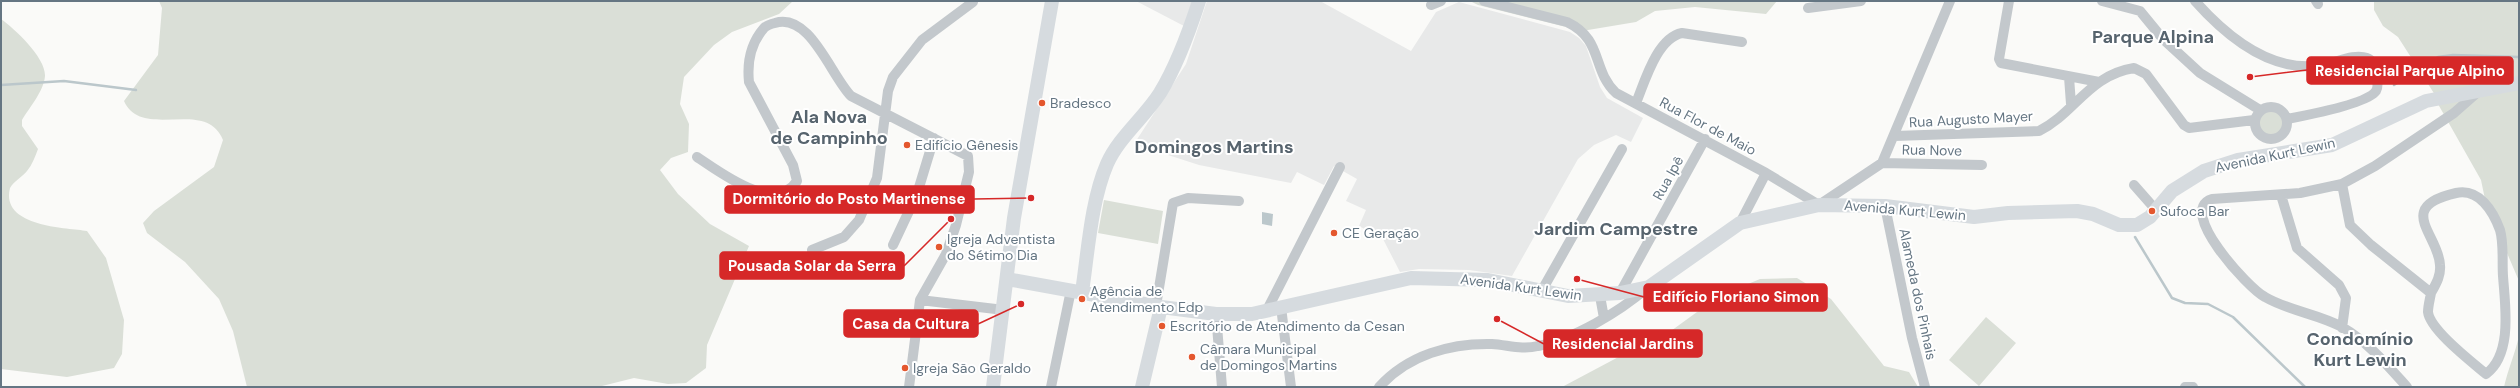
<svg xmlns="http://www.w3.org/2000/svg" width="2520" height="388" viewBox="0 0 2520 388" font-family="'DM Sans',sans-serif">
<rect width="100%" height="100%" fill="#fafaf8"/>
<!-- built -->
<path fill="#e8e9e9" d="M1136,1H1192L1184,26Z
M1207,1H1320L1411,51L1436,12L1459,2L1570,32L1579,38L1586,46L1600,87L1607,98L1643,118L1631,142L1616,135L1594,145L1578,159L1512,276L1469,270L1419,269L1400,272L1383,239L1359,226L1366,210L1346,201L1357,179L1334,166L1324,185L1297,172L1291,183L1199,165L1134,144L1186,64Z"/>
<!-- green -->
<path fill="#dadfd7" d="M159,1H793L779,14L732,32L714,45L684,77L680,104L689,124L688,152L671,158L660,170L678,194L710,224L749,246L707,345L706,368L686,383L668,384L634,378L598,387H247L233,331L219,299L185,262L147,233L143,223L154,211L214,167L223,140C206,97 142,141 124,101L158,55L162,8Z
M1470,1H1777L1766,14L1695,7L1655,11L1636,22L1582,31L1478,5Z
M2374,1H2519V281L2486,204L2481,180L2438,104L2437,98L2398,37L2383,26L2374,10Z
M1,19C15,29 46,58 45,76C44,91 29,108 22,120V126L38,149C35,157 32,165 27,171C22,177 14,181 10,188C0,227 66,228 87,231L106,258L124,320L122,354L114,368L67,377L1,369Z
M2257 123a13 13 0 1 1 26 0a13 13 0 1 1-26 0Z
M1104,200L1163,211L1158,244L1098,233Z
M1797,278L1831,299L1884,366L1909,372L1918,387H1562L1626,353L1653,344L1719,296L1760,279Z
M1986,317L2016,343L1979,386L1949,360Z
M2519,336V387H2504C2508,369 2515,354 2519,336Z"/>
<!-- water -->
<path fill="#bbc7cb" d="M1262,212L1273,214L1272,226L1262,224Z"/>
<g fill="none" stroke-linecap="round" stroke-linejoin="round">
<!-- stream -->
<path stroke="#bbc7cb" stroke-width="2.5" d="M1,85L64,81L136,90
M2394,85L2438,57L2453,55L2519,57
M2135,237L2172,298L2185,303L2208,304L2233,317L2305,387"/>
<!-- street -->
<path stroke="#c3c8cc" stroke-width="10" d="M1484,1L1567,22C1604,40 1591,69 1616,93L1766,173L1819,205L1882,163L1950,1
M2009,1L1999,59L2001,63L2099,82
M2102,1L2140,11L2163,39L2200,73L2260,110
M2195,1C2227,37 2272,74 2323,65C2336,63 2354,53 2367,58C2374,60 2376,70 2377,76C2377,80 2379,86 2376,91C2367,104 2303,116 2287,119
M2316,1L2318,4
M1431,5L1441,1
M1808,8L1861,1
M2069,77L2071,104
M1636,103C1645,81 1657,38 1682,33L1742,42
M2255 123a16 16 0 1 1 32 0a16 16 0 1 1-32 0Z
M1895,136L2039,131C2074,114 2089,75 2134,68L2146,74L2184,125L2189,128L2254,120
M697,157C720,172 775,215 797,181L793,165L749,82C747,63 751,43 764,28C767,25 771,24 775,23C810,12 831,76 851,96L968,156L969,172L956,225L946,254L920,300L909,387
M1882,163L1982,165
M2342,184L2350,225L2371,245L2431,293C2430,299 2428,306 2428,312C2430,330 2472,362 2486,374C2513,354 2505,305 2503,276C2502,262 2504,244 2500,230C2493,211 2479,188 2456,193C2394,207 2439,235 2440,265C2441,276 2436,284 2431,293
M2134,185L2156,210
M2281,195L2297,248L2339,285L2346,298L2342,328
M1885,206L1912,338L1925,387
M1740,223L1766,173
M893,245L917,194L934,138
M812,250L844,237L859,220L877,178L888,91L893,77L922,40L973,2
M1541,292L1622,149
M1620,293L1705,139
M1600,296L1604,318
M920,300L1004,310
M1156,306L1173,203L1188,198L1239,201
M1281,307L1291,387
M1267,310L1340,167
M1216,314L1222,387
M1051,387L1071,290
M1379,387C1408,355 1450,343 1492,344C1508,345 1522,350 1538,346C1574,339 1619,312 1647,288
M2185,387H2193
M2407,387C2388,366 2367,341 2342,327C2318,314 2289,311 2265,297C2248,288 2176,210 2212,199L2300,193L2342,184L2375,166L2454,113L2479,91"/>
<!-- secondary -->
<path stroke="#d6dbdf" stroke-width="14" d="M1007,279L1161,307L1216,314H1252L1411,278L1488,280L1568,296L1620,293L1649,287L1740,223L1819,205L1885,206L1974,217L2008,213L2077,211L2093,214L2119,225H2137L2150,217L2172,191L2204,171L2238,160L2332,145L2426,101L2519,83
M1082,292C1088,252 1091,201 1107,164C1119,137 1144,118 1160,93C1177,65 1189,32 1199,1
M993,387L1014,218L1052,1
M1142,387L1161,307"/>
</g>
<!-- markers -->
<g fill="#e4572e" stroke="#fff" stroke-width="1.5">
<circle cx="1042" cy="103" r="4"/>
<circle cx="907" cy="145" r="4"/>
<circle cx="2152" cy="211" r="4"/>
<circle cx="1334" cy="233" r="4"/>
<circle cx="939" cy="247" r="4"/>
<circle cx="1082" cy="299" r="4"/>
<circle cx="1162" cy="326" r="4"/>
<circle cx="1192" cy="357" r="4"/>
<circle cx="905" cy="368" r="4"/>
</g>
<g text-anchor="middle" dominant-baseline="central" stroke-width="4" stroke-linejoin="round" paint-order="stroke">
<!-- poi labels -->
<g font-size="14" fill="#657683" stroke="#fff" text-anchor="start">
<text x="1050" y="103">Bradesco</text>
<text x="915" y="145">Edifício Gênesis</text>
<text x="2160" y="211">Sufoca Bar</text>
<text x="1342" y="233">CE Geração</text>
<text x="947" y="239">Igreja Adventista<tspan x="947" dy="16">do Sétimo Dia</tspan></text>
<text x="1090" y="291">Agência de<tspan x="1090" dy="16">Atendimento Edp</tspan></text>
<text x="1170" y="326">Escritório de Atendimento da Cesan</text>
<text x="1200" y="349">Câmara Municipal<tspan x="1200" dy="16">de Domingos Martins</tspan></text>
<text x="913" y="368">Igreja São Geraldo</text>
</g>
<!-- street labels -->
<g font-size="14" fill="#657683" stroke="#fff">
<text transform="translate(1971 119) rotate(-3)">Rua Augusto Mayer</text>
<text transform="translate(1708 126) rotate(28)">Rua Flor de Maio</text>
<text transform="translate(1932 150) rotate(1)">Rua Nove</text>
<text transform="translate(2275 155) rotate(-12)">Avenida Kurt Lewin</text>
<text transform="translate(1668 178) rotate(-61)">Rua Ipê</text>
<text transform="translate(1905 210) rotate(5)">Avenida Kurt Lewin</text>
<text transform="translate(1521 287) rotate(8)">Avenida Kurt Lewin</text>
<text transform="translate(1918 294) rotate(78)">Alameda dos Pinhais</text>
</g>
<!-- district labels -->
<g font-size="18" font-weight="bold" fill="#57646e" stroke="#fff">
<text x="2153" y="37">Parque Alpina</text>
<text x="829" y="117">Ala Nova<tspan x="829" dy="21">de Campinho</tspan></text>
<text x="1214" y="147">Domingos Martins</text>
<text x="1616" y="229">Jardim Campestre</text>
<text x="2360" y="339">Condomínio<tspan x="2360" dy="21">Kurt Lewin</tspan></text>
</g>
</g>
<!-- callouts -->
<path fill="none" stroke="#d62828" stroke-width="1.5" d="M2250 77L2307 70M1031 198L974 199M951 219L904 266M1577 279L1644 297M1021 304L978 324M1497 319L1544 344"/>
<g fill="#d62828" stroke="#fff" stroke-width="1.5">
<circle cx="2250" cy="77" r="4"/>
<circle cx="1031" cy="198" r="4"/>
<circle cx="951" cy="219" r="4"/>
<circle cx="1577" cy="279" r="4"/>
<circle cx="1021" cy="304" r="4"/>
<circle cx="1497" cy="319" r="4"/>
</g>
<g fill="#d62828" stroke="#d62828" stroke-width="1.5">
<rect x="2307" y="57" width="206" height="27" rx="4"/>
<rect x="725" y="186" width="249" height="27" rx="4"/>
<rect x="720" y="252" width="184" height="27" rx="4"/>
<rect x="1644" y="284" width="183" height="27" rx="4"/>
<rect x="844" y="310" width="134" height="27" rx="4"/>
<rect x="1544" y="330" width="158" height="27" rx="4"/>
</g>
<g font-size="15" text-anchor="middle" font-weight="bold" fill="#fff">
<text x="2410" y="76">Residencial Parque Alpino</text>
<text x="849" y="204">Dormitório do Posto Martinense</text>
<text x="812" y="271">Pousada Solar da Serra</text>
<text x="1736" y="302">Edifício Floriano Simon</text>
<text x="911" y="329">Casa da Cultura</text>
<text x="1623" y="349">Residencial Jardins</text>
</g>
<!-- border -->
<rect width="2520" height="388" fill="none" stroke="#657683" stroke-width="4"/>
</svg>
